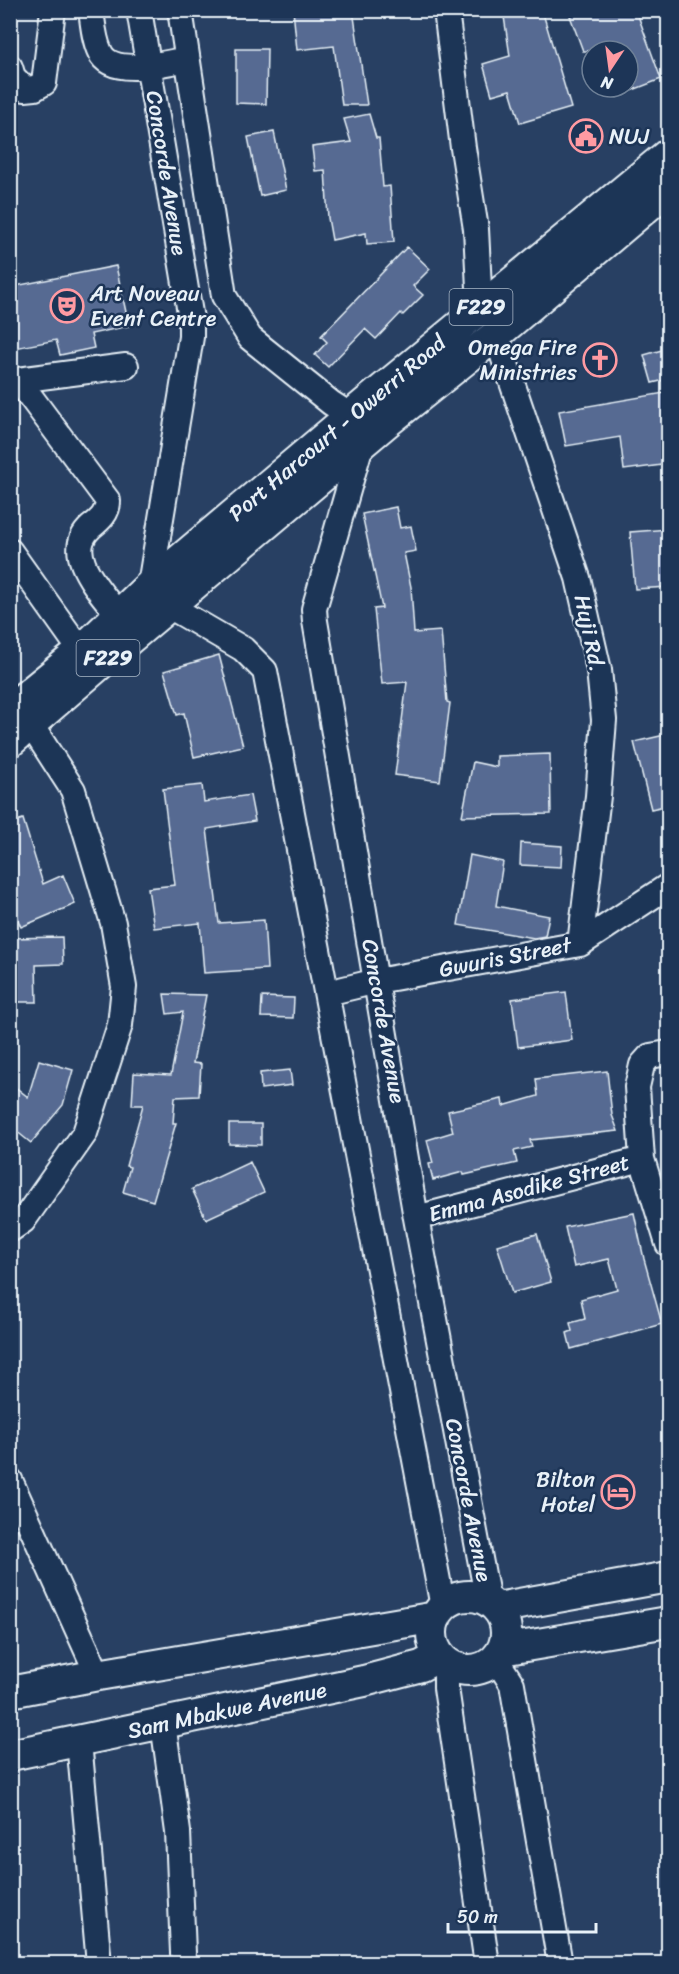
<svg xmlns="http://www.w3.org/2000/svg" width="679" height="1974" viewBox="0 0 679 1974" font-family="Sriracha,sans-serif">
<rect width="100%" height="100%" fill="#284063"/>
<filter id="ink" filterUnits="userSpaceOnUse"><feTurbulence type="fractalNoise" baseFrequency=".0167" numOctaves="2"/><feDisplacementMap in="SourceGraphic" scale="12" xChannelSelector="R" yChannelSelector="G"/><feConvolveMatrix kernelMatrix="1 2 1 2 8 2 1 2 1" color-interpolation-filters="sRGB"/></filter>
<g filter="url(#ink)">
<!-- building -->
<path fill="#566b92" stroke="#e8f1f8" stroke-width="1.5" d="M293,10H353L367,105H342L334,46L297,50Z
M503,10H542L571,108L520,123L510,90L492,95L483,64L510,56Z
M585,10H636L661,79L628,92V51H583L570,16Z
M236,49H267L266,104L236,103Z
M369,114L376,138H379L383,187L390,186L394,242L367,244L366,233L332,240L328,218L325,170L315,171L312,147L351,142L344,119Z
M274,132L286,190L260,196L248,137Z
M407,247L430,269L413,286L423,295L403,315L401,313L376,339L365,329L328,367L315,355L327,342L321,336Z
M116,266L129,326L91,334L94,348L60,355L56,340L15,348L10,327V287Z
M669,348V379L652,383L644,355Z
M664,393L669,411V464L624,470L620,437L566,446L559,411Z
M396,507L400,528L411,526L416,551L404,553L411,587L414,633L441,631L447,702L450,703L440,781L395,775L407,682L382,684L374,609L382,608L362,514Z
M669,529V587L635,589L630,532Z
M219,655L243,746L194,757L184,713L177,715L164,671Z
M669,734V805L651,809L634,742Z
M550,754L551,814L462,816L473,762L497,767V756Z
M202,785L204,802L250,795L255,821L207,829L219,923L264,920L267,969L204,973L200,923L154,928L148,888L175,885L163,789Z
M23,819L43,884L63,875L75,904L21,927L10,902V823Z
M521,843L562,846L561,867L520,865Z
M470,855L503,862L496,906L549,916L545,936L534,938L458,925Z
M62,937L63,964L36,965L37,1002H10V938Z
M566,992L572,1040L518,1047L512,999Z
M164,994L206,995L193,1063L201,1064L199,1096L175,1097L173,1123H176L153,1201L123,1192L130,1167L126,1166L143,1105H132L134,1073L171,1075L183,1012L167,1014Z
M262,997L294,998L293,1018L261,1017Z
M39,1060L73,1070L63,1105L31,1143L10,1126V1083L28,1097Z
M290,1070L292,1085L261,1089L260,1073Z
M607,1071L612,1115L618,1131L530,1140L532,1147L514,1151L517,1163L464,1175L463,1172L433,1180L429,1164L433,1163L427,1140L453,1132L448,1111L502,1099L503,1106L538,1096L536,1079Z
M229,1124H261V1145L229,1144Z
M250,1162L264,1192L206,1219L192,1189Z
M634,1213L644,1259L662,1324L571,1349L567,1333L572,1331L570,1323L585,1319L581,1299L617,1289L609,1259L574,1267L565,1227Z
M537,1234L551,1282L512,1293L497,1245Z"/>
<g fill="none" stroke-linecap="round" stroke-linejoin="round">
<!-- minor casing -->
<g stroke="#e8f1f8" stroke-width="28">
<path id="minor" d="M91,10C93,24 94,40 100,52C111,78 166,63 187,59
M139,10L191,319V337L150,585
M180,10L224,296L250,338L331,403L351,416
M446,10L463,148L476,229L480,308
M10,67L13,77L25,89L35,88L44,83L53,10
M496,335L578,578L599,670L604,720L598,796L580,944
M18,380L108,501C108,513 100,520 91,527C61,554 102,592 118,615
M10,381L126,366
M361,445L314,609L315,621L416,1218L488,1601
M10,551L81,651
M169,606L243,649L265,671L443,1607
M327,993L377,981L580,944L668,886
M668,1053L650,1056L642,1065L637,1087L642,1159L668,1244
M416,1218L642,1159
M10,1230L23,1221L85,1133L120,1025L124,987L113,923L73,790L31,725L20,712
M10,1480L98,1675
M496,1659L512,1684L560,1964
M446,1662V1688L487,1964
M163,1723L178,1832L183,1953
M79,1741L99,1964"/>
</g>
<!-- major casing -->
<g stroke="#e8f1f8" stroke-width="34">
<path id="major" d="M10,709L81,651L150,585L367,402L668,154
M10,742L113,653L386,423L496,335L668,189
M432 1633a37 37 0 1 1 74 0a37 37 0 1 1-74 0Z
M497,1608L668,1577
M502,1650L668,1622
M10,1692L98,1675L436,1617
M10,1755L364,1681L421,1666L440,1656"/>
</g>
<!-- minor -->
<use href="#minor" stroke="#1d3557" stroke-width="24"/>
<!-- major -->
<use href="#major" stroke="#1d3557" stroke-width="30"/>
</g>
</g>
<!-- icons -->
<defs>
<g id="civic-ring" transform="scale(1.725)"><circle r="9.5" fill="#1d3557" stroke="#ff9aa2" stroke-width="1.5"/><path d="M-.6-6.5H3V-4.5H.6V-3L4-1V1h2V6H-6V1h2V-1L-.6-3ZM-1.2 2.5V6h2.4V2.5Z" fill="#ff9aa2"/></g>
<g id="theatre-ring" transform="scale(1.725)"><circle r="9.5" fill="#1d3557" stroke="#ff9aa2" stroke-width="1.5"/><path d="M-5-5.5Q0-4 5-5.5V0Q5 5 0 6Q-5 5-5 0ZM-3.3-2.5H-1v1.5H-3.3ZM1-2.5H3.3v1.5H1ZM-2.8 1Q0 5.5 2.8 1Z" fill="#ff9aa2"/></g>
<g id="church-ring" transform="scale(1.725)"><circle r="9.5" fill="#1d3557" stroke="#ff9aa2" stroke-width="1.5"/><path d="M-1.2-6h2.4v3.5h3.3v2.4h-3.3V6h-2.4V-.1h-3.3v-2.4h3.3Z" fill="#ff9aa2"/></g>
<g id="hotel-ring" transform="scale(1.725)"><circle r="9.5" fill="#1d3557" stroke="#ff9aa2" stroke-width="1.5"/><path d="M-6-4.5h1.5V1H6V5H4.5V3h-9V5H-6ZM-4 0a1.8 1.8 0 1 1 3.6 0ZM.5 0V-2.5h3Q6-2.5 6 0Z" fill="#ff9aa2"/></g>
</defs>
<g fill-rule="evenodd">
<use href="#civic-ring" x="586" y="136"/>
<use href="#theatre-ring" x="67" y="306"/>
<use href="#church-ring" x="600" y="360"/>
<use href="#hotel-ring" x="618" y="1492"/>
</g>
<g text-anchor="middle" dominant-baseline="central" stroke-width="5" stroke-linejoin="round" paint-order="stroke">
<!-- shield labels -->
<g fill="#1d3557" stroke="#abb9c8" stroke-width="1.5">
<rect x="449.5" y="289" width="63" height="36" rx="4.5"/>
<rect x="76.5" y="640" width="63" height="36" rx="4.5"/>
</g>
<g font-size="21" font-weight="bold" fill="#e8f1f8">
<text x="481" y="307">F229</text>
<text x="108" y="658">F229</text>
</g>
<!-- poi labels -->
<g font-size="22" fill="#e8f1f8" stroke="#1d3557" text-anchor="start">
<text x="609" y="136">NUJ</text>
<text x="90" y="293">Art Noveau<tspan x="90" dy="25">Event Centre</tspan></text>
<text x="577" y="347" text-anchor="end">Omega Fire<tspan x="577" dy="25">Ministries</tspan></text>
<text x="595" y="1479" text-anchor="end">Bilton<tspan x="595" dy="25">Hotel</tspan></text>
</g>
<!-- street labels -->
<g font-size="22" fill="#e8f1f8" stroke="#1d3557">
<text transform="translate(167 173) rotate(81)">Concorde Avenue</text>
<text transform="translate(337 428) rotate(-40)">Port Harcourt - Owerri Road</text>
<text transform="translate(590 633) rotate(78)">Huji Rd.</text>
<text transform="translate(505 957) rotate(-11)">Gwuris Street</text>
<text transform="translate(384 1021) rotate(80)">Concorde Avenue</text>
<text transform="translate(529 1188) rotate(-15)">Emma Asodike Street</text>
<text transform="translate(469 1500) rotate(79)">Concorde Avenue</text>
<text transform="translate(227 1710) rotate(-12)">Sam Mbakwe Avenue</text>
</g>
</g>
<!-- margin -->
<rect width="679" height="1974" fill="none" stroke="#1d3557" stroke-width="36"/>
<rect x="18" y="18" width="643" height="1938" fill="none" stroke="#e8f1f8" stroke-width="2" filter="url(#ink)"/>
<!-- north arrow -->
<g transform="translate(610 69) rotate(193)"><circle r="28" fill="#1d3557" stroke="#6e8097" stroke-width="1.5"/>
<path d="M0-4.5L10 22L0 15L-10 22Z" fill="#ff9aa2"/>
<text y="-9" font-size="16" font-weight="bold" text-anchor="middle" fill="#e8f1f8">N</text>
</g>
<!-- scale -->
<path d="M448 1923v9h148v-9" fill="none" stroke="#e8f1f8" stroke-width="3"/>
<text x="457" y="1923" font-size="18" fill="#e8f1f8" stroke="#1d3557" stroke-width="4.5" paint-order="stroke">50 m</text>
</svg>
